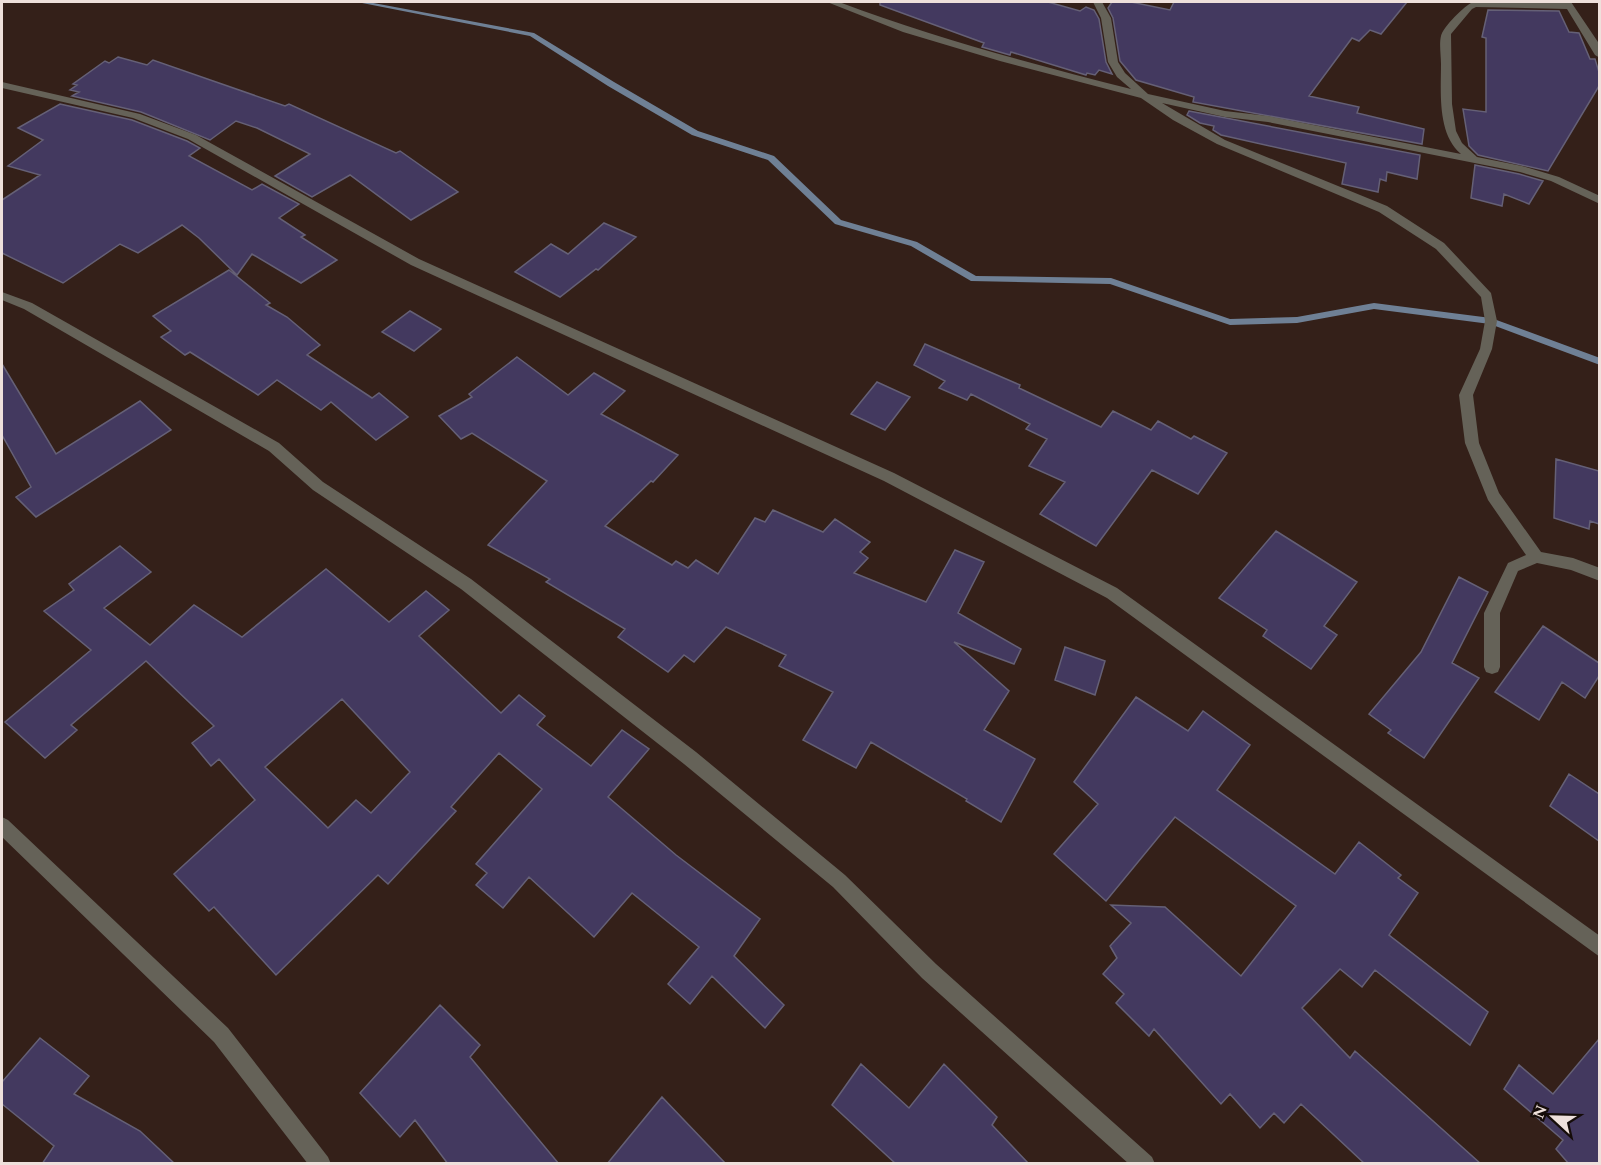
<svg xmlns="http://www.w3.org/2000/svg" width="1601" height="1165" viewBox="0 0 1601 1165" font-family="Spectral,serif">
<rect width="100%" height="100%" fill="#342019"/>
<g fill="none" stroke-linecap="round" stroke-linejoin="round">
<!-- stream -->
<path fill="#6f8095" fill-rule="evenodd" d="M357,2H368L534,33L614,82L698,131L774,156L841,220L917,242L976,276L1111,278L1230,319L1297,317L1374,303L1491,318L1600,358V365L1490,324L1374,309L1297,323L1230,325L1110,284L971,281L911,246L835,224L768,160L692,135L608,86L530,36Z"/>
</g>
<!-- building -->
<path fill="#43395f" stroke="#656076" stroke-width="1.5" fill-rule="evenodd" d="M880,2H1048L1080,11L1086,7L1094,10L1099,19L1106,62L1112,74L1099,70L1095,75L1087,73L1086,75L1011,52L1010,55L982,47L984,43L880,5Z
M1112,2H1131L1170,10L1174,2H1407L1381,34L1370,30L1359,41L1352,38L1309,96L1359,107L1357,113L1424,129L1422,144L1193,102L1194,97L1136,80L1120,61L1113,18L1108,8Z
M1488,10L1559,11L1569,32L1579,33L1590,59H1595L1599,72V86L1548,171L1478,155L1469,146L1463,109L1486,112V38L1482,37Z
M118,57L147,65L153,60L285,106L289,104L396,153L400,151L458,192L411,220L350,175L312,197L275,176L310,154L257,128L236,121L210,140L141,112L72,96L79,92L70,90L77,85L73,84L105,61L109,63Z
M60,104L132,120L187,141L200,148L189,156L252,190L262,184L299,204L279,218L305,235L301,237L337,260L301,283L252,254L237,275L199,238L182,225L138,253L120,244L63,283L2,253V200L40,175L8,166L43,140L18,128Z
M1189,111L1420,155L1417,179L1387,172L1386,181L1380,179L1378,192L1342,184L1346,163L1221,135L1213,130L1214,126L1200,123L1187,115Z
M1475,165L1519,174L1543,181L1529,204L1504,194L1502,206L1471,198Z
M604,223L636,237L598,270L596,269L560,297L515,272L551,244L568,254Z
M229,270L270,303L266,305L287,317L320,345L307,355L372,398L379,393L408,417L376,440L331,402L321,410L277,380L258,395L190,352L185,355L161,337L171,331L153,316Z
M410,311L441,329L414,351L382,332Z
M925,344L1020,385L1019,388L1101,427L1113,411L1151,430L1158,421L1191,439L1194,436L1227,453L1198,494L1152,470L1096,546L1040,514L1065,482L1029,466L1047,439L1026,429L1030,424L971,394L967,400L939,388L945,381L914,365Z
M517,357L568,395L594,373L625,391L601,414L678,455L653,482L651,481L605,526L672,565L676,561L688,568L696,560L718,574L755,518L765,522L773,510L823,532L835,519L870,542L860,552L868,558L854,573L926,602L955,550L984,562L958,613L1021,649L1014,664L954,642L1009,691L984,730L1035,759L1001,822L966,801L967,799L871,742L856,768L803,740L833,692L779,666L786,655L726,627L694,662L684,655L668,672L618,637L625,629L546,582L550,579L488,545L547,481L472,433L461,439L439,416L472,397L469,394Z
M2,364L56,454L140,401L171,430L36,517L16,497L31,487L2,435Z
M877,382L910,397L885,430L851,414Z
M1556,459L1599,471V524L1590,521L1589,529L1554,518Z
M1276,531L1357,582L1324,626L1337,635L1311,669L1263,636L1267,630L1219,598Z
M120,546L151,572L104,608L150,645L194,605L242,637L326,569L389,622L426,591L449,610L419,636L501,713L519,695L545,716L537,725L591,766L622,730L649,749L608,797L676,855L760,919L734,956L784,1005L765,1028L712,976L690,1004L668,984L699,947L632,893L594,937L529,877L503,908L476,885L487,873L476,864L542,789L499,753L451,807L456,811L388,884L378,875L276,975L214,907L209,911L174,874L255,800L219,759L211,766L192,743L214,726L146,661L71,725L77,730L45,758L5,722L91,650L44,611L74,590L69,584ZM342,699L410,772L371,813L356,800L328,828L265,767Z
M1459,577L1488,592L1452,663L1479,678L1424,758L1388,733L1391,730L1369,714L1421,652Z
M1543,626L1599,663V676L1585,698L1562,682L1539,720L1495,692Z
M1065,647L1105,661L1095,695L1055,680Z
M1136,697L1188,731L1203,711L1250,745L1217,790L1335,874L1359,842L1401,875L1398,878L1418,893L1389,935L1488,1012L1470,1045L1375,970L1362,987L1340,969L1302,1008L1350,1058L1355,1051L1481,1164H1365L1301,1104L1284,1123L1274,1113L1260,1128L1230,1094L1221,1104L1154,1029L1149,1036L1116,1003L1124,994L1103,974L1117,958L1110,946L1131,923L1111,905L1165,907L1241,976L1296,906L1175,817L1106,901L1054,854L1098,804L1074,782Z
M1569,774L1599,794V841L1550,806Z
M440,1005L480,1045L470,1057L559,1164H448L415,1120L400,1137L360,1093Z
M40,1038L89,1076L74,1094L140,1131L175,1164H42L54,1146L2,1104V1082Z
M1599,1039V1164H1569L1556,1149L1563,1140L1504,1089L1519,1065L1553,1094Z
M861,1064L909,1108L944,1064L997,1117L992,1125L1029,1164H896L832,1105Z
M662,1097L726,1164H607Z"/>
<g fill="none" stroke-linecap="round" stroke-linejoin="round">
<!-- street -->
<path fill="#656258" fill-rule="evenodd" d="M827,2H839C935,38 1032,64 1131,89L1117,77L1108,62L1101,18L1093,2H1102L1111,18L1118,62L1125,73L1148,94L1225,111L1268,116L1461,154C1437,134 1441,92 1441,64C1441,55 1439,44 1441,36C1443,27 1465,5 1473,2H1571L1600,45V58L1595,55L1567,9L1476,7L1472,9L1451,34L1452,104L1456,131L1462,143L1477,157L1522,166L1559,177L1600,196V204L1551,181L1520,172L1268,122L1225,117L1162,103L1225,140L1387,206L1444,243L1491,293L1497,321L1492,349L1473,395L1479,443L1499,493L1541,552L1573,558L1600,568V581L1571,570L1537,563L1518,571L1500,613V667L1498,672L1492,674L1486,672L1484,667V613L1508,563L1526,555L1488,500L1465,443L1459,395L1480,349L1485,321L1481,297L1436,249L1379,212L1217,144L1173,120L1141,98L1000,61L903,32Z
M2,82L140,114L196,135L419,259L894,473L1117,588L1600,936V957L1107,598L884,481L411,265L188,139L133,118L2,88Z
M2,292L32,303L279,443L323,482L471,579L696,752L845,875L936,964L1152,1157L1155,1164H1129L922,978L833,887L684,764L461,589L313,490L269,451L24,309L2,300Z
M2,817L8,820L228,1028L328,1157L331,1164H308L214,1042L2,837Z"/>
</g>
<!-- border -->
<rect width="1601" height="1165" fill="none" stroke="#eee0db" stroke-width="6"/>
<!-- north arrow -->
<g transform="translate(1553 1117) rotate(292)" stroke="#150c09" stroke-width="4.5" paint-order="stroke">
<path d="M0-4.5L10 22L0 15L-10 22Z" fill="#eee0db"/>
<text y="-9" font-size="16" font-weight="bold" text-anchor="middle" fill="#eee0db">N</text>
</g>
</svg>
